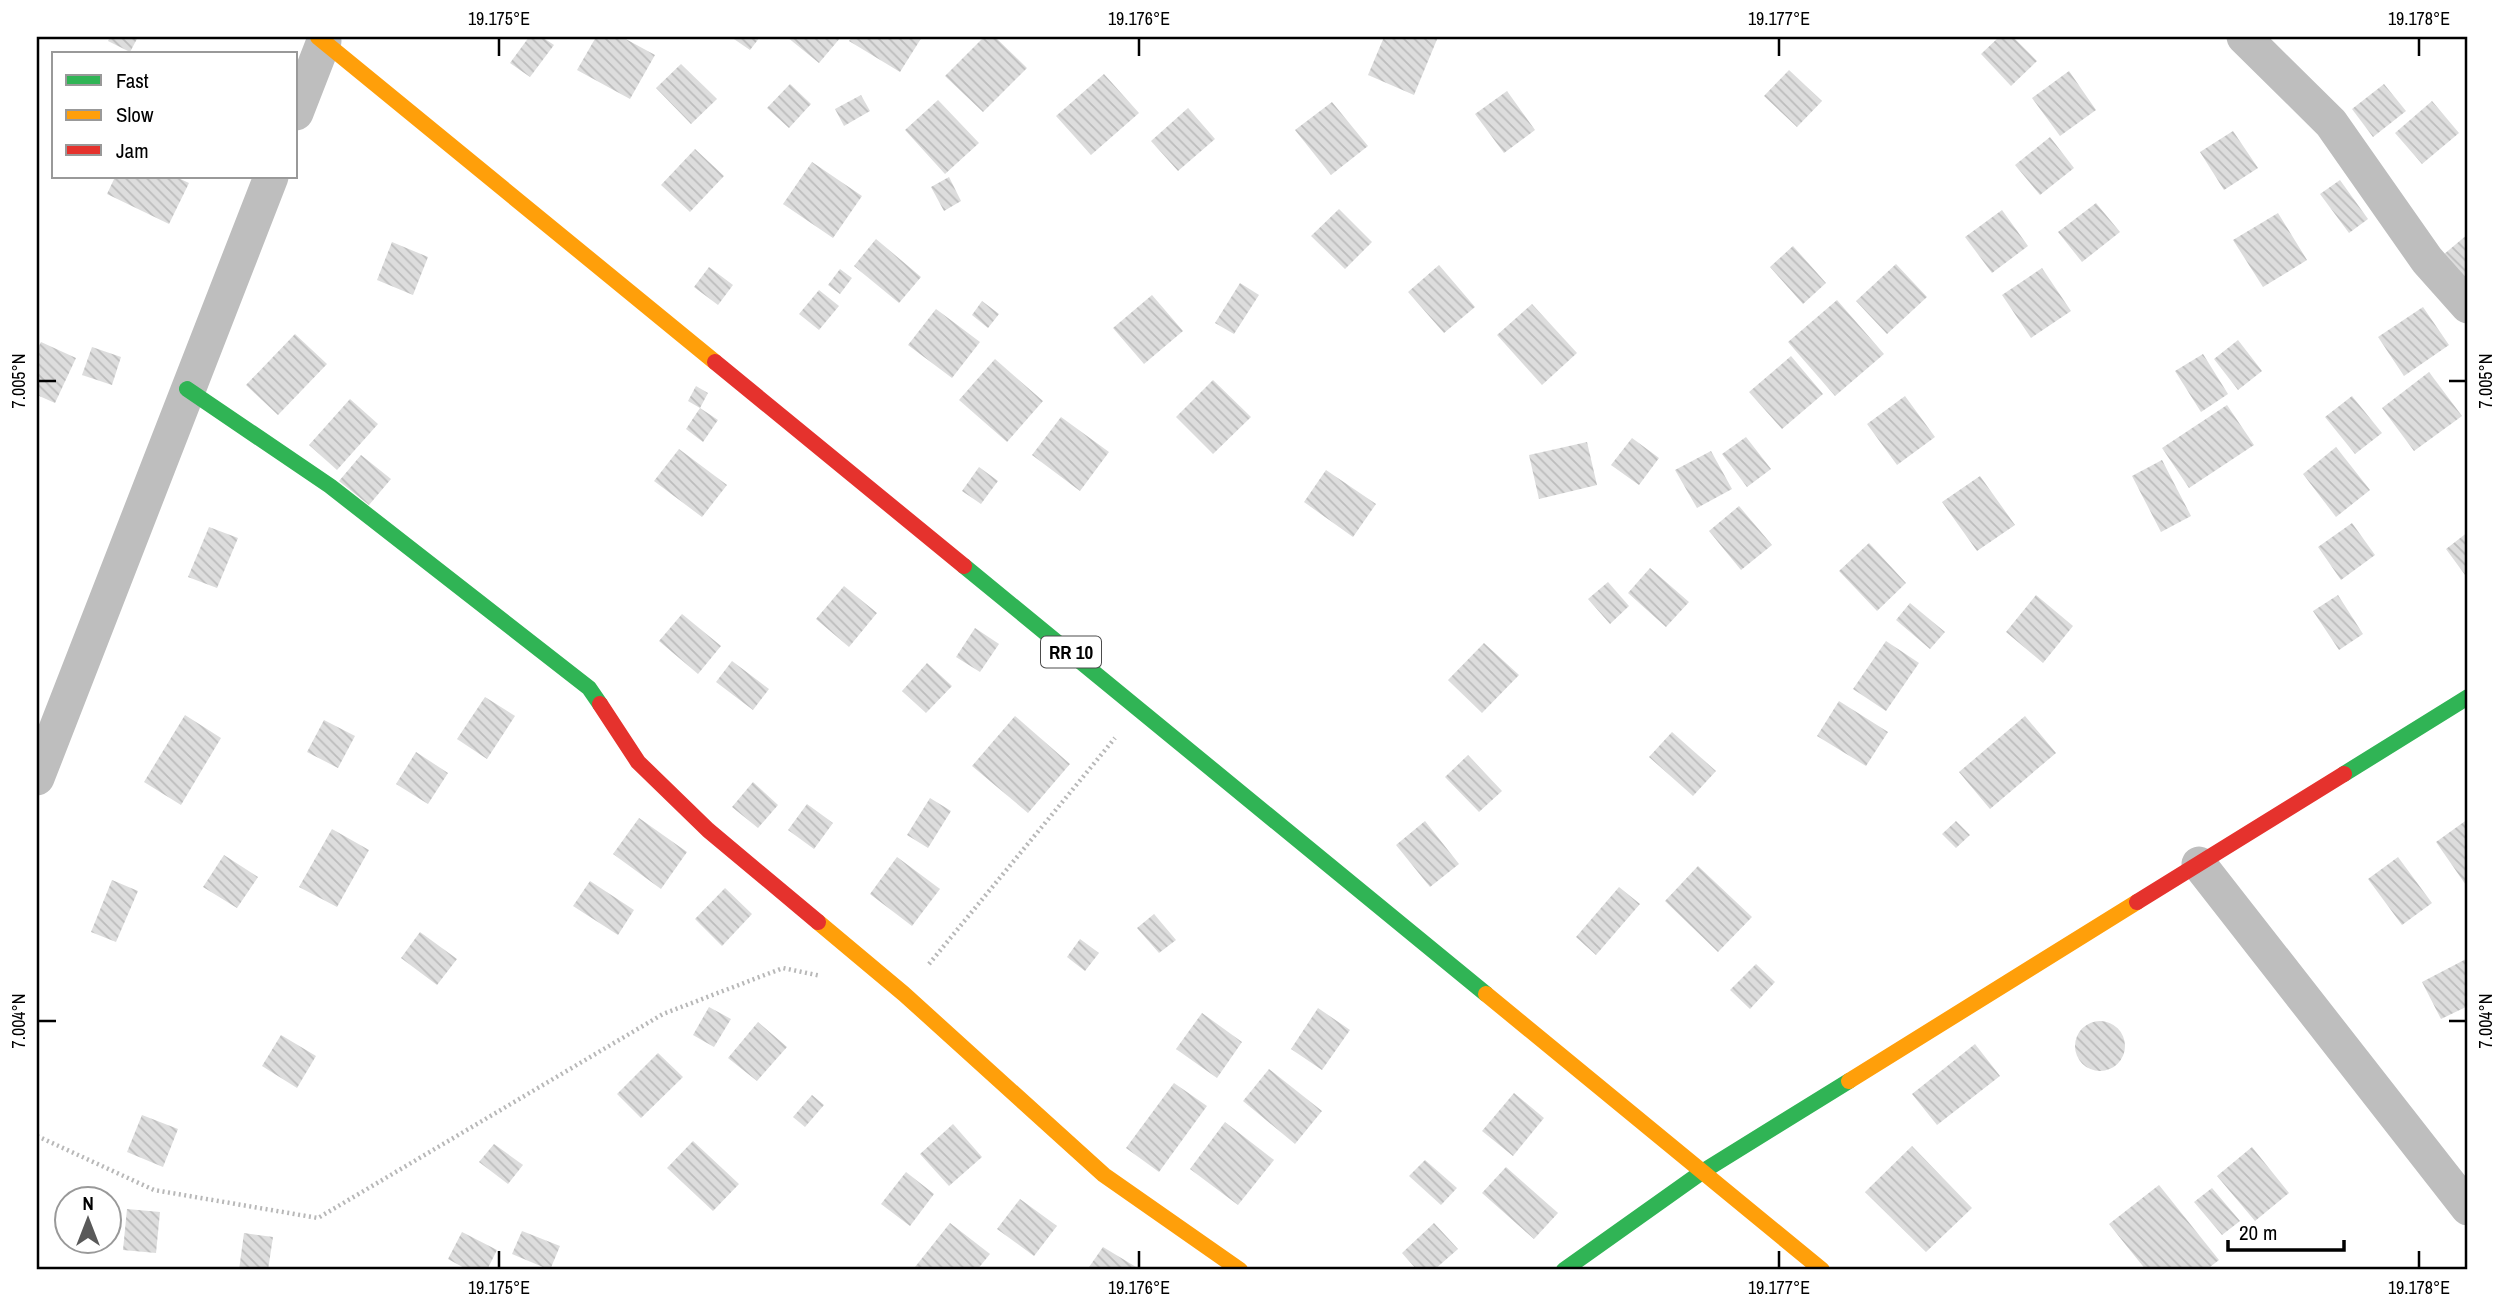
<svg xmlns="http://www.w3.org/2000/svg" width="2505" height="1307" viewBox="0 0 2505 1307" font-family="'Archivo Narrow',sans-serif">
<defs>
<pattern id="building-back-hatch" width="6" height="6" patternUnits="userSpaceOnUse" patternTransform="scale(1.75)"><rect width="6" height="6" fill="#ddd"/><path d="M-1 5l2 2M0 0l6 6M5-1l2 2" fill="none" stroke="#bcbcbc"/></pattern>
</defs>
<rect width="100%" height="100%" fill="#fff"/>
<!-- building -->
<path fill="url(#building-back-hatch)" d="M110,37H138L130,52L108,41Z
M529,37H542L554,45L530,77L510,63Z
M596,37H622L655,55L630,99L577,70Z
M731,37H760L750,50Z
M787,37H841L819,63Z
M852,37H922L900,72L849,41Z
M984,37H995L1027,68L983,112L945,76Z
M1384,37H1438L1414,95L1368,75Z
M1999,37H2013L2037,61L2011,86L1981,54Z
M681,64L717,99L691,124L656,88Z
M1789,70L1822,101L1797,127L1764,96Z
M2069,71L2096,110L2060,136L2032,98Z
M1104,74L1139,113L1091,155L1056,116Z
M790,84L811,104L789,128L767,108Z
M2384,84L2406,111L2373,137L2352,109Z
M1507,91L1535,130L1504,153L1475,114Z
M861,95L870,111L844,126L835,109Z
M938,100L979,143L945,174L905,130Z
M2432,101L2459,133L2422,164L2395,133Z
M1332,102L1368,146L1331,175L1295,130Z
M1188,108L1215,139L1178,171L1151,141Z
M2233,131L2258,168L2224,190L2200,152Z
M2050,137L2074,168L2040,195L2015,165Z
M695,149L724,176L690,212L661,185Z
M812,162L862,196L833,238L783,204Z
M115,177H176L189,183L169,224L107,194Z
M949,177L961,201L944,211L931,187Z
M2340,180L2368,219L2349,233L2320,194Z
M2096,203L2120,232L2082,262L2058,232Z
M1339,209L1372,242L1345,269L1311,236Z
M2002,210L2028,246L1992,273L1965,237Z
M2278,213L2307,260L2263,287L2233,240Z
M2468,234V286L2443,255Z
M876,239L921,277L899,303L854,266Z
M392,242L428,257L413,295L377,280Z
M1793,246L1826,283L1803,304L1770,267Z
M1896,264L1927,297L1887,334L1856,301Z
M1439,265L1475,307L1444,333L1408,292Z
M709,267L733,285L718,305L694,287Z
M2042,268L2071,311L2031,338L2002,295Z
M840,269L852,278L840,294L828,285Z
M1240,283L1259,295L1234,334L1215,323Z
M819,290L839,306L819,330L799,314Z
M1152,295L1183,331L1144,364L1113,328Z
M1837,300L1884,354L1835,396L1788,342Z
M982,301L999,314L988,328L972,315Z
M1532,304L1577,353L1542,385L1497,335Z
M2423,307L2449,345L2404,376L2378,337Z
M936,309L980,342L952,378L908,345Z
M295,334L327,364L278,415L246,385Z
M2238,340L2262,371L2238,390L2214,359Z
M41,342L76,358L55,403L37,395V350Z
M92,347L121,357L112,385L82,375Z
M2203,354L2228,394L2201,412L2175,371Z
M1791,356L1823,394L1782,429L1749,392Z
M995,359L1043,401L1007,442L959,400Z
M2429,372L2462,416L2414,451L2382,408Z
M1213,380L1251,417L1213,454L1176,417Z
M696,386L708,393L700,408L688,401Z
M1905,396L1935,437L1897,465L1867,424Z
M2352,396L2382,433L2355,454L2325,417Z
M350,399L378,424L337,470L309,445Z
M2227,405L2254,445L2189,488L2162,448Z
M700,408L718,420L703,442L686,429Z
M1061,417L1109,452L1080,491L1032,455Z
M1746,437L1771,469L1747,487L1722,454Z
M1632,438L1659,458L1639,485L1611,465Z
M1587,442L1597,485L1539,499L1529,455Z
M2336,447L2370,490L2336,517L2303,474Z
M679,449L727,485L702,517L654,481Z
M1711,451L1732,489L1697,508L1675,470Z
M361,455L391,479L369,505L339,481Z
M2162,460L2191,516L2161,532L2132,476Z
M979,467L998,481L981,504L962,491Z
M1326,470L1376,504L1353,537L1304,502Z
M1980,476L2015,525L1977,551L1942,502Z
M1739,506L1772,545L1741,570L1709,531Z
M2352,523L2375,555L2341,580L2318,547Z
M209,527L238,538L217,588L188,577Z
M2468,532V579L2446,549Z
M1869,543L1906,583L1877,611L1839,571Z
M1650,568L1689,602L1666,627L1628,593Z
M1608,582L1629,606L1610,624L1588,599Z
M844,586L877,613L849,647L816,619Z
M2036,595L2073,626L2043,663L2006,632Z
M2338,595L2363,634L2339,650L2313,611Z
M1910,603L1945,632L1930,649L1896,620Z
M682,614L721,646L698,674L659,641Z
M975,628L999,644L980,672L956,657Z
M1886,641L1919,663L1886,711L1853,689Z
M1484,643L1519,675L1482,713L1448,680Z
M732,661L769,689L753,710L716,682Z
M927,663L952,686L926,713L902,691Z
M485,697L515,716L487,759L457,739Z
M1839,701L1888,732L1866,766L1817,736Z
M185,715L221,738L181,805L144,782Z
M1015,716L1070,764L1028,813L972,766Z
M2025,716L2056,753L1990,809L1959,772Z
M324,720L355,736L338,768L307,752Z
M1672,732L1716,771L1693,796L1649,757Z
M416,752L448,773L428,804L396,784Z
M1468,755L1502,791L1479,812L1445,777Z
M753,782L778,805L758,828L732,807Z
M930,798L951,811L928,848L907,835Z
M807,804L833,823L814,849L788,830Z
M639,818L687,852L661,889L613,854Z
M2468,819V888L2436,842Z
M1425,821L1459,864L1430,887L1396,845Z
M1956,821L1970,835L1956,848L1942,834Z
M332,829L369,850L337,907L299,887Z
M224,855L258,877L237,908L203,887Z
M897,857L940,889L912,926L870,894Z
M2398,857L2432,903L2402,925L2368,879Z
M1698,866L1752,917L1718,952L1665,901Z
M112,880L138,891L116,942L91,932Z
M590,881L634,910L618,935L573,906Z
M1619,887L1640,904L1596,955L1576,937Z
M725,888L752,914L722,946L695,919Z
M1154,914L1176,940L1159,953L1137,928Z
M420,932L457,959L437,985L401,958Z
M1080,939L1099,953L1085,971L1067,957Z
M2468,958V1006L2441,1019L2422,982Z
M1756,964L1775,982L1750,1009L1730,990Z
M709,1007L731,1019L714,1047L693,1035Z
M1318,1008L1350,1030L1322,1070L1291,1049Z
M1202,1013L1242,1042L1217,1078L1176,1049Z
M2075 1046a25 25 0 1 1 50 0a25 25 0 1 1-50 0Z
M758,1022L787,1047L757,1081L728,1058Z
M281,1035L316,1056L297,1088L262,1066Z
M1975,1044L2000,1076L1937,1125L1912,1094Z
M658,1053L683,1077L641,1118L617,1094Z
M1269,1069L1322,1111L1295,1144L1243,1101Z
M1174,1083L1207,1106L1159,1172L1126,1148Z
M1514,1093L1544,1118L1513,1156L1482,1131Z
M812,1095L824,1105L805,1127L793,1117Z
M142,1115L178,1129L163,1167L127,1152Z
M1225,1122L1274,1160L1238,1205L1190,1169Z
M953,1124L982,1157L949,1186L920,1154Z
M693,1141L739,1184L713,1211L667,1168Z
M494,1144L523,1165L508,1184L479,1162Z
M1912,1146L1972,1208L1926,1252L1865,1192Z
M2252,1147L2289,1193L2255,1221L2217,1176Z
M1425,1160L1457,1188L1441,1205L1409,1176Z
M1506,1167L1558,1213L1534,1239L1482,1193Z
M906,1172L934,1194L910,1226L881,1204Z
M2159,1185L2219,1260L2206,1270H2146L2109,1224Z
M2212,1188L2240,1221L2222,1235L2194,1202Z
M1020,1199L1057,1226L1034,1256L997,1229Z
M127,1209L160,1212L156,1253L123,1250Z
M950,1223L990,1254L977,1270H919L915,1267Z
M1434,1223L1458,1249L1434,1270H1417L1402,1253Z
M522,1231L560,1246L550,1270L512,1254Z
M462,1232L497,1250L487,1270H468L448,1259Z
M244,1233L273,1237L268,1270H239Z
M1103,1247L1141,1270H1087Z"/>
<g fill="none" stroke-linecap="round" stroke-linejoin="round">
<!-- path -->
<path stroke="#b8b8b8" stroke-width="4.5" stroke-dasharray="2 3.5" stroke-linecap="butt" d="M929,964L1115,738
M37,1136L154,1190L318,1218L663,1014L783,968L821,976"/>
<!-- street -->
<path stroke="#bebebe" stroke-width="35" d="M2244,37L2331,123L2427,260L2468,306
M296,113L324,41
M37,778L271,177
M2199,864L2468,1208"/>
<!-- fast -->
<path stroke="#30b455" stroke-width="16" d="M187,389L330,486L589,688L600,704
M964,566L1486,994
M2344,774L2468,697
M1564,1270L1702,1172L1849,1081"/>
<!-- slow -->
<path stroke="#ff9f0a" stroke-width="16" d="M318,37L715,362
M818,922L904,994L1104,1175L1240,1270
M1486,994L1822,1270
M1849,1081L2137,902"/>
<!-- jam -->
<path stroke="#e5322d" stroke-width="16" d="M715,362L964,566
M600,704L638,762L708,830L818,922
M2137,902L2344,774"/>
</g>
<!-- ticks -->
<path fill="none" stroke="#000" stroke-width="2.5" d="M499,38V56M1139,38V56M1779,38V56M2419,38V56M38,381H56M2449,381H2466M38,1021H56M2449,1021H2466M499,1251V1268M1139,1251V1268M1779,1251V1268M2419,1251V1268"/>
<g text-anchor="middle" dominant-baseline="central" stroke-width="7" stroke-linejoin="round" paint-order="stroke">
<!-- shield labels -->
<rect fill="#fff" stroke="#4c4c4c" stroke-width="2" x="1041" y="636.5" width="60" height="31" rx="5"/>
<g font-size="19" font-weight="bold" fill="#000">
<text x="1071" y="652">RR 10</text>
</g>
</g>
<!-- border -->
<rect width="2505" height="1307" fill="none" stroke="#ffffff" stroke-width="77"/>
<!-- legend -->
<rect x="52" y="52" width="245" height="126" fill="#ffffff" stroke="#999999" stroke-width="2"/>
<rect x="66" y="75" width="35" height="10" fill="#30b455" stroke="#999999" stroke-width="2"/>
<text x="116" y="88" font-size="21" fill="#000000">Fast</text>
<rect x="66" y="110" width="35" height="10" fill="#ff9f0a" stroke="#999999" stroke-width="2"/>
<text x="116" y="122" font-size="21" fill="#000000">Slow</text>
<rect x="66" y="145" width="35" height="10" fill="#e5322d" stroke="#999999" stroke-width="2"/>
<text x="116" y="158" font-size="21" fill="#000000">Jam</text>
<!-- north arrow -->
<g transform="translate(88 1220)"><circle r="33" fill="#ffffff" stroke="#999999" stroke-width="2"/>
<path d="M0-5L12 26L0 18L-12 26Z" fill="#595959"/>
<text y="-10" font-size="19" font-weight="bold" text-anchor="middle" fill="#000000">N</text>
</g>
<!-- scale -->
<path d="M2228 1240v10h116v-10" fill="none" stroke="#000000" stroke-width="3.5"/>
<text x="2239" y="1240" font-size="21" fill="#000000" stroke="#ffffff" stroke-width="5" paint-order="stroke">20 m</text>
<rect x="38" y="38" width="2428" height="1230" fill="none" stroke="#000" stroke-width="2.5"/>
<g font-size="18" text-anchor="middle" fill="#000">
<text x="499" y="25">19.175°E</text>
<text x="1139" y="25">19.176°E</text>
<text x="1779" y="25">19.177°E</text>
<text x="2419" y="25">19.178°E</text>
<text transform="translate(19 381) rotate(-90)" y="6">7.005°N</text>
<text transform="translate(2486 381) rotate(-90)" y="6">7.005°N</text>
<text transform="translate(19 1021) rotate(-90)" y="6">7.004°N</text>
<text transform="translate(2486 1021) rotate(-90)" y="6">7.004°N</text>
<text x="499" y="1294">19.175°E</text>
<text x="1139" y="1294">19.176°E</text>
<text x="1779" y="1294">19.177°E</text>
<text x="2419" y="1294">19.178°E</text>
</g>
</svg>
